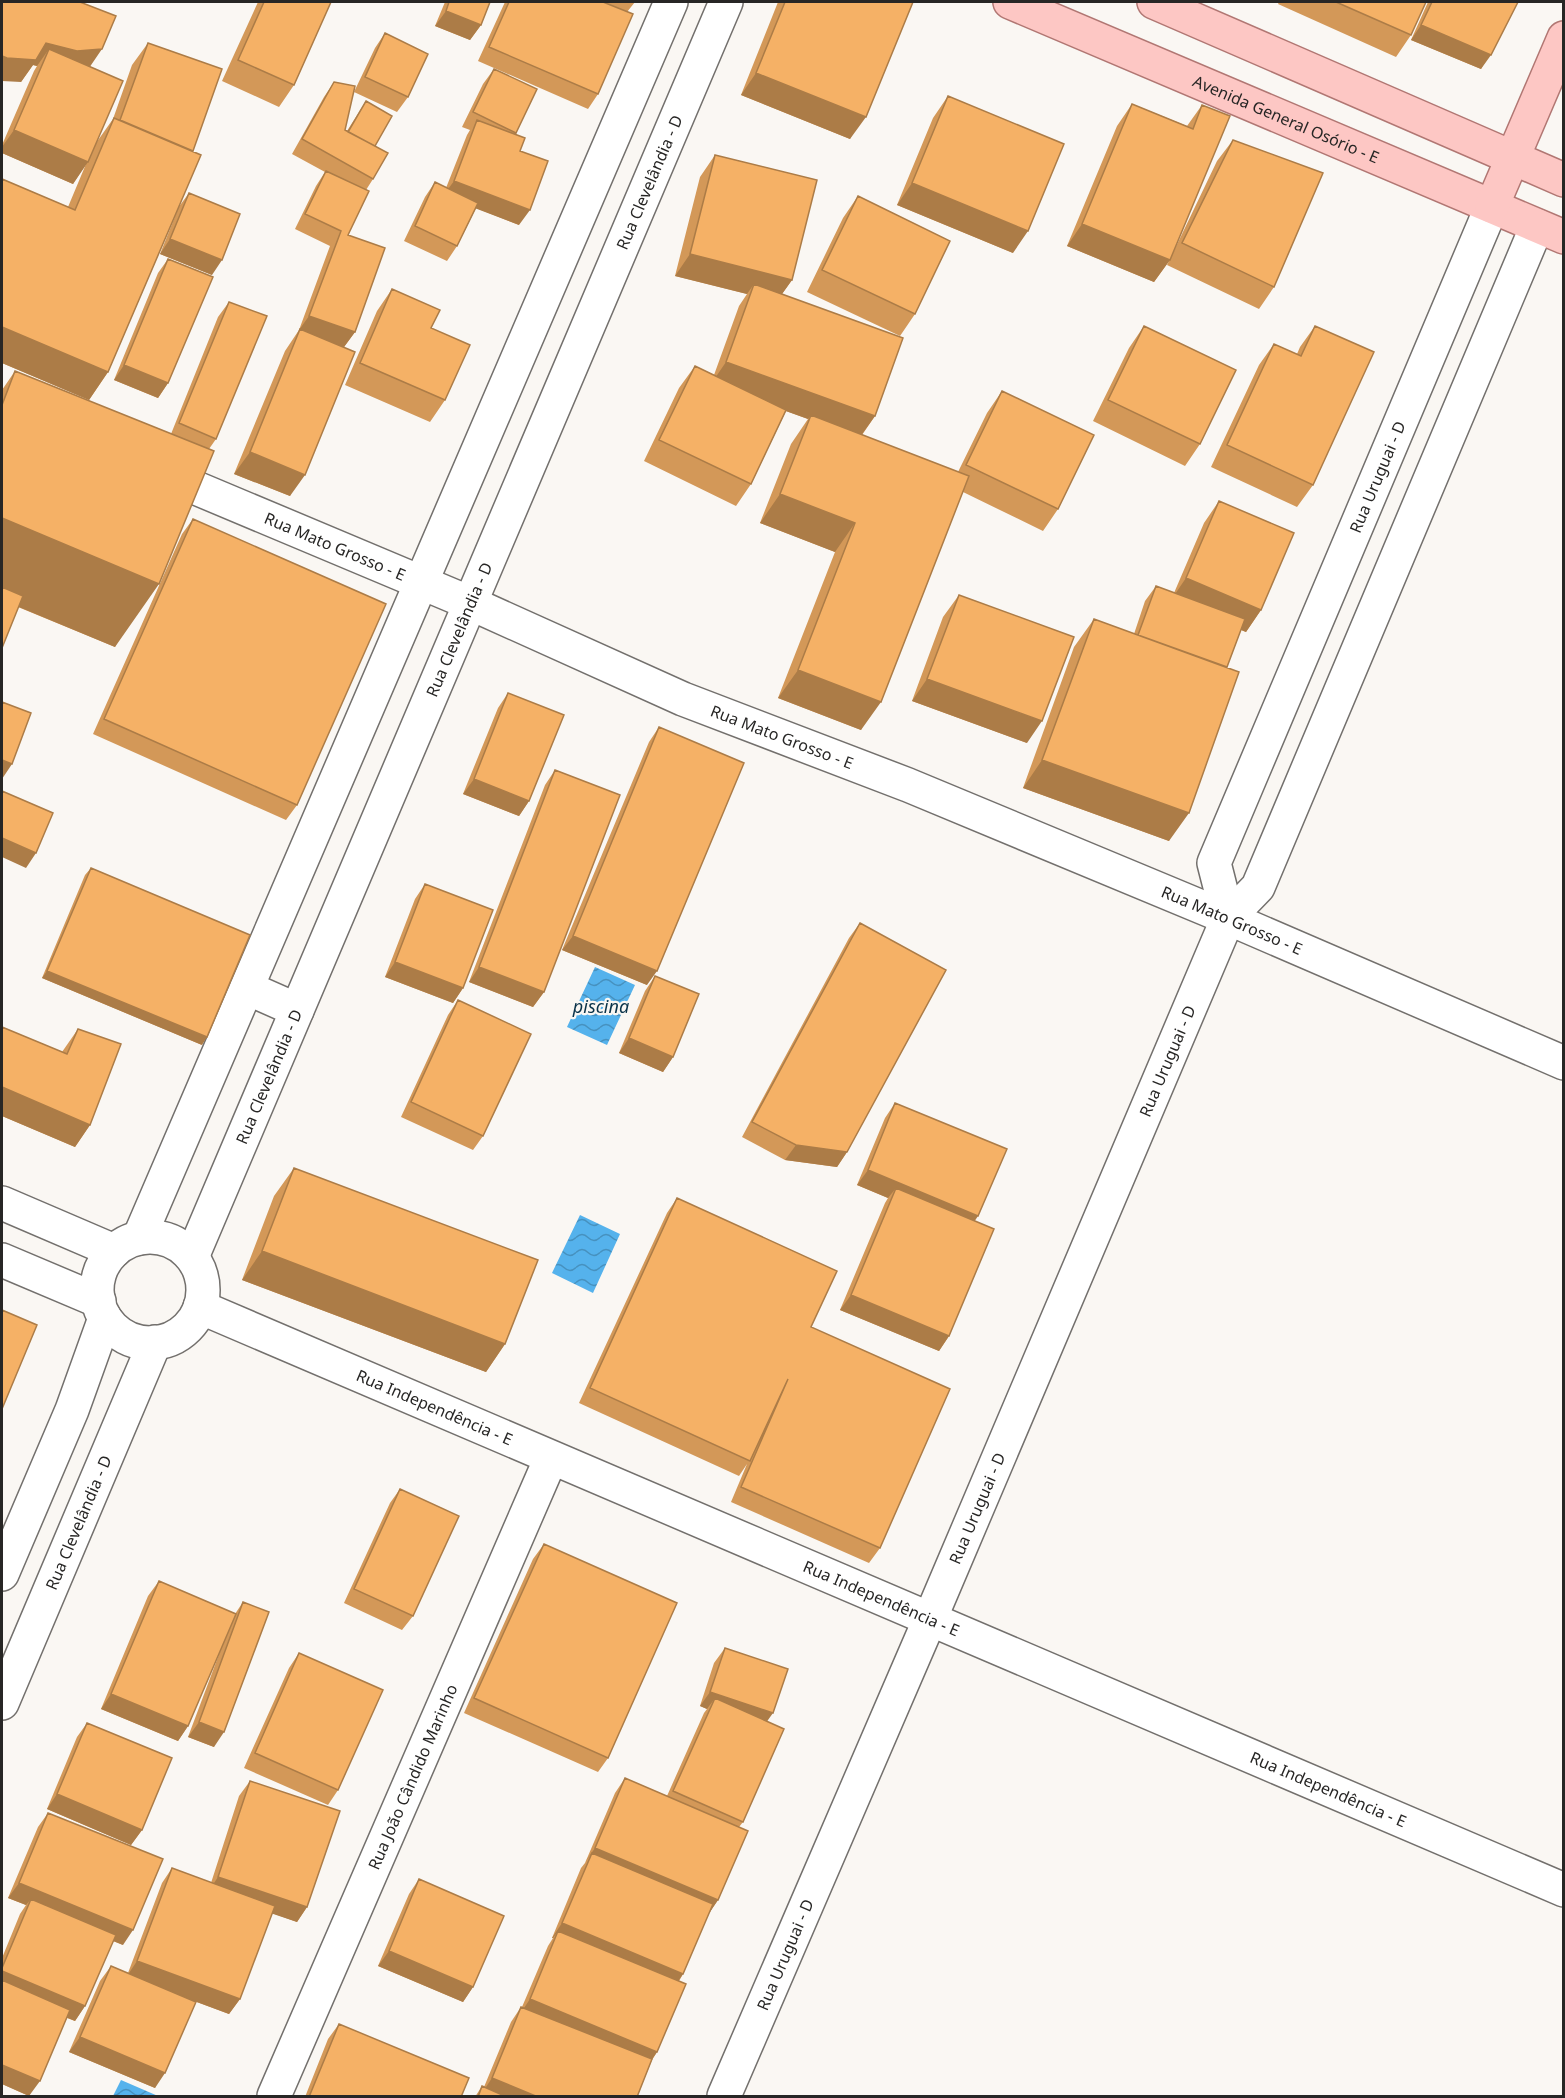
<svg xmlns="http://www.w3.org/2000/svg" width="1565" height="2098" viewBox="0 0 1565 2098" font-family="'Noto Sans',sans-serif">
<defs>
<pattern id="water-waves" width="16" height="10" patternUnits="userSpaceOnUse" patternTransform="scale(1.5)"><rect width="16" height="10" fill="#55b2ec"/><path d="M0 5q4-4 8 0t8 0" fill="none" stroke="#4691bf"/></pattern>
</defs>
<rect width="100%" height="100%" fill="#faf7f3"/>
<!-- water -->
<path fill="url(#water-waves)" d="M595,967L635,985L607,1045L567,1027Z
M580,1215L620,1234L593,1293L552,1273Z
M121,2080L158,2096H113Z"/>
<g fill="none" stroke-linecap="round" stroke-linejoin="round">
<!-- minor casing -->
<g stroke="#73706d" stroke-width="36">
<g id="minor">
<path id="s1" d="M158,472L470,603L683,699L908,785L1228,918L1564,1063"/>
<path id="s2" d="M1228,918L1214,863L1492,206"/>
<path d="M247,988L297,1010"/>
<path d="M2,1203L114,1251"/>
<circle cx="150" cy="1290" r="53"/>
<path d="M139,1238L671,2"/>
<path id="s3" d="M192,1257L726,2"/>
<path d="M2,1260L99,1301"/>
<path id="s4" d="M200,1307L1564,1890"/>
<path d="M2,1574L72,1410L105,1318"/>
<path id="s5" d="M2,1703L155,1342"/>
<path id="s6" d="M274,2096L551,1458"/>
<path id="s7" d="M724,2096L930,1619L1228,918L1258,887L1537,226"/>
</g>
</g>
<!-- major casing -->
<g stroke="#b17773" stroke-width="36">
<g id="major">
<path id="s8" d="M1010,2L1564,237"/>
<path d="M1154,2L1564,180"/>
<path d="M1492,206L1564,38"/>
</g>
</g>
<!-- minor -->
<use href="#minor" stroke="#fff" stroke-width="33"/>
<!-- major -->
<use href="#major" stroke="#fdc7c4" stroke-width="33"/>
</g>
<!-- wall -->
<path fill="#d39858" d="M2,2L90,67L96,143L113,119L132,65L148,43L193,151L178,208L189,193L212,275L160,254L178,209L108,372L89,400L2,363V179L68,207L86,164L73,184L2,153V145L34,71L37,66L33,65L21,82Z
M258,2H331L294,85L279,107L222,81Z
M445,2H490L481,25L470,40L435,26Z
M505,2H635L627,12L598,94L588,109L478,61Z
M778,2H913L850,139L741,95Z
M1279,2H1426L1411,35L1396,57L1278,4Z
M1428,2H1518L1481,69L1411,40Z
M385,33L408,97L397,112L354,92L375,48Z
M494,69L516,133L515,135L520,151L519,225L476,208L457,246L447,261L404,241L425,197L435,182L446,188L467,135L470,130L462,127L483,84Z
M334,82L345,130L347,131L366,101L375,146L373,179L366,190L348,235L355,332L344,347L290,496L234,474L285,351L299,330L330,246L295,229L316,186L325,172L292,154L324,97Z
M948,96L1013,253L897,205L933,118Z
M1132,104L1187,126L1202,105L1171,257L1217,161L1233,140L1274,287L1259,309L1167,265L1169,261L1154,282L1067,246L1117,126Z
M715,155L792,280L782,294L875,416L862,435L958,472L987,413L1002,391L1058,509L1043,531L963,492L861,730L778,698L835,552L760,523L791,444L808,419L786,411L751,484L736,506L644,461L679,388L695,366L714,375L739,306L747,294L675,276L700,177Z
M858,196L915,314L900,336L807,292L843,218Z
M168,259V383L158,398L114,380L158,273Z
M392,289L431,328L445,400L430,422L345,385L377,311Z
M229,302L216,439L209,449L115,647L18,607L2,648V390L15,371L171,434L218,317Z
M1144,326L1200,444L1185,466L1093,421L1129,348Z
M1315,326L1313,485L1297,507L1211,467L1259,365L1274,344L1297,354L1300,347Z
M1219,501L1261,610L1246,632L1241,630L1227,667L1169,841L1023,788L1074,647L1094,619L1134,634L1145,601L1156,586L1174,593L1204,523Z
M193,519L297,805L286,820L93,734L182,534Z
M959,595L1027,743L912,701L943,617Z
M508,693L529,801L519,816L463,794L498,708Z
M659,727L647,985L562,950L649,742Z
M555,770L544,992L533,1007L469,982L545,785Z
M91,868L202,1045L42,978L85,875Z
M425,884L463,988L453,1003L385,977L415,899Z
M860,923L847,1152L837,1167L785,1160L742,1137L849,938Z
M655,976L673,1057L663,1072L619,1053L645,991Z
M458,1000L483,1136L473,1150L401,1117L448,1015Z
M2,1027L62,1052L78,1029L90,1125L75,1147L2,1116Z
M895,1103L975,1221L949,1336L939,1351L840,1310L885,1203L888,1198L857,1185L885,1118Z
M294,1168L505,1344L486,1372L242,1280L274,1196Z
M677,1198L811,1327L880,1548L869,1563L731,1502L747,1464L739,1476L579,1403L667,1213Z
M400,1489L413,1616L402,1630L344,1603L390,1503Z
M544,1544L608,1758L598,1772L464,1713L533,1559Z
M159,1581L235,1614L243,1602L214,1747L188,1737L221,1649L188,1726L178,1741L101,1709L148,1596Z
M725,1648L767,1721L743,1822L739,1827L718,1900L709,1913L683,1974L679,1981L657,2052L652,2060L637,2097H475L482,2086L484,2087L511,2022L521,2007H522L548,1946L553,1938H552L581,1868L585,1863L615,1793L625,1778L667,1796L704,1713L707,1709L700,1706L714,1663Z
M299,1653L338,1790L328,1805L244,1768L289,1668Z
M87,1723L142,1830L131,1845L47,1809L77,1737Z
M250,1781L307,1907L297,1922L272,1913L240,1999L229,2014L194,2001L155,2088L69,2052L100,1981L111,1966L128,1973L162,1883L172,1868L211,1883L239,1796Z
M48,1813L123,1945L113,1941L85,2006L75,2021L67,2018L29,2096L2,2084V1958L20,1914L26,1905L8,1898L38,1827Z
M419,1879L473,1987L463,2002L378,1966L409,1894Z
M339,2024L461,2097H305L328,2039Z"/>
<!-- shaded-wall -->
<path fill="#ac7c47" d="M446,11L481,25L470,40L435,26Z
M1421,25L1491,55L1481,69L1411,40Z
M46,43L102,49L87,71L49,49L37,66L33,65L21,82L2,81V56Z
M756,73L866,117L850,139L741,95Z
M14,130L88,162L73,184L2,153V147Z
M454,181L530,210L519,225L443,196Z
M912,183L1028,231L1013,253L897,205Z
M1082,224L1170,260L1154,282L1067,246Z
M170,239L222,260L212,275L160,254Z
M690,254L792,280L777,301L754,284L747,294L675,276Z
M309,316L355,332L344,347L299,330Z
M2,327L108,372L89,400L2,363Z
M726,362L875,416L860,437L811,415L808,419L711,384Z
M124,365L168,383L158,398L114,380Z
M250,452L305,475L290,496L234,474Z
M780,494L855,523L835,552L760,523Z
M2,518L159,584L115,647L2,600Z
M1186,578L1261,610L1246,632L1171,600Z
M798,670L881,702L861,730L778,698Z
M927,679L1042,721L1027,743L912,701Z
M2,760L12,764L2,779Z
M1042,760L1189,813L1169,841L1023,788Z
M474,779L529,801L519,816L463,794Z
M2,838L36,853L26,868L2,857Z
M573,936L657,971L647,985L562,950Z
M395,962L463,988L453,1003L385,977Z
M479,967L544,992L533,1007L469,982Z
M47,971L207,1037L202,1045L42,978Z
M629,1038L673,1057L663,1072L619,1053Z
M2,1087L90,1125L75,1147L2,1116Z
M796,1145L847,1152L837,1167L785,1160Z
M868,1170L978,1216L968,1231L896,1188L888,1198L857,1185Z
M262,1251L505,1344L486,1372L242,1280Z
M851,1295L949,1336L939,1351L840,1310Z
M710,1692L773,1713L763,1727L715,1698L707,1709L700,1706Z
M111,1694L188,1726L178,1741L101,1709Z
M199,1722L224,1732L214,1747L188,1737Z
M57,1794L142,1830L131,1845L47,1809Z
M595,1848L718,1900L708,1915L592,1853L585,1862Z
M218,1877L307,1907L297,1922L208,1892Z
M19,1883L133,1930L123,1945L28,1906L31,1899L26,1905L8,1898Z
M562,1923L683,1974L673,1989L558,1931L553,1938H552Z
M389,1951L473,1987L463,2002L378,1966Z
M137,1961L240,1999L229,2014L127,1976Z
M2,1971L85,2006L75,2021L2,1990Z
M530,1999L657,2052L647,2067L520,2014Z
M80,2037L165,2073L155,2088L69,2052Z
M2,2065L40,2081L29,2096L2,2084Z
M492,2078L538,2097H491L482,2093Z"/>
<!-- building -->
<path fill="#f5b166" stroke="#ac7c47" stroke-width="1.5" d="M2,2H80L116,16L102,49L77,51L46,43L36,60L7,58L2,56Z
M264,2H331L294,85L238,60Z
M449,2H490L481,25L446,11Z
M509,2H603L633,14L598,94L489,47Z
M785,2H913L866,117L756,73Z
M1336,2H1426L1411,35Z
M1432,2H1518L1491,55L1421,25Z
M385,33L428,54L408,97L365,77Z
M148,43L222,69L193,151L120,120Z
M49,49L123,81L88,162L14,130Z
M494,69L537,89L516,133L473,112Z
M334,82L355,86L345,130L388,153L373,179L302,139Z
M948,96L1064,144L1028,231L912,183Z
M366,101L392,116L375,146L348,132Z
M1132,104L1193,129L1202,105L1230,116L1170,260L1082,224Z
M114,118L201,155L108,372L2,327V179L75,210Z
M477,120L525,138L520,151L548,161L530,210L454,181Z
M1233,140L1323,173L1274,287L1182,243Z
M715,155L817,180L792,280L690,254Z
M326,171L369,191L348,235L385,248L355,332L309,316L341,231L305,214Z
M435,182L478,203L457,246L415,226Z
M189,193L240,214L222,260L170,239Z
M858,196L950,241L915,314L822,270Z
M168,259L213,277L168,383L124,365Z
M754,284L903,338L875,416L726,362Z
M392,289L440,310L431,328L470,345L445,400L360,363Z
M229,302L267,316L216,439L179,423Z
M1144,326L1236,370L1200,444L1108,400Z
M1315,326L1374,352L1313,485L1227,445L1274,344L1301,356Z
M300,329L355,352L305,475L250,452Z
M695,366L786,410L751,484L659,440Z
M15,371L214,451L159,584L2,518V405Z
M1002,391L1094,435L1058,509L966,465Z
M811,415L969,476L881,702L798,670L855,523L780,494Z
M1219,501L1294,533L1261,610L1186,578Z
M193,519L386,604L297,805L104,719Z
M1156,586L1245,619L1227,667L1138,635Z
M2,587L23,596L2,648Z
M959,595L1074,637L1042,721L927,679Z
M1094,619L1239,672L1189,813L1042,760Z
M508,693L564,715L529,801L474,779Z
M2,702L31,713L12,764L2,760Z
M659,727L744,763L657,971L573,936Z
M555,770L620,795L544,992L479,967Z
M2,791L53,813L36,853L2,838Z
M91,868L250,935L207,1037L47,971Z
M425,884L493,910L463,988L395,962Z
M860,923L946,970L847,1152L796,1145L752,1122Z
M655,976L699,994L673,1057L629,1038Z
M458,1000L531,1034L483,1136L411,1102Z
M2,1027L67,1054L78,1029L121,1044L90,1125L2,1087Z
M895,1103L1007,1149L978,1216L868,1170Z
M294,1168L538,1260L505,1344L262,1251Z
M896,1188L994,1229L949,1336L851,1295Z
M677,1198L837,1271L811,1327L950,1389L880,1548L741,1487L788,1379L750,1461L590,1388Z
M2,1310L37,1325L2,1409Z
M400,1489L459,1516L413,1616L354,1589Z
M544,1544L677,1603L608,1758L474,1698Z
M159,1581L236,1614L188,1726L111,1694Z
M243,1602L269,1612L224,1732L199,1722Z
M725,1648L788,1669L773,1713L710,1692Z
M299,1653L383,1690L338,1790L255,1753Z
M715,1698L784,1729L743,1822L673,1791Z
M87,1723L172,1758L142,1830L57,1794Z
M625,1778L748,1831L718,1900L595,1848Z
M250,1781L340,1811L307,1907L218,1877Z
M48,1813L163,1859L133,1930L19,1883Z
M592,1853L713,1904L683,1974L562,1923Z
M172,1868L275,1906L240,1999L137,1961Z
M419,1879L504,1916L473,1987L389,1951Z
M31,1899L116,1935L85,2006L2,1971V1968Z
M558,1931L686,1984L657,2052L530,1999Z
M111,1966L196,2002L165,2073L80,2037Z
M2,1980L70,2010L40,2081L2,2065Z
M521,2007L652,2059L637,2097H538L492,2078Z
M339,2024L469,2078L461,2097H309Z
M482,2086L507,2097H478Z"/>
<g text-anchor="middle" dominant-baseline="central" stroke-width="4.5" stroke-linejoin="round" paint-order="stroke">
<!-- street labels -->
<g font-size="16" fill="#272625" stroke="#faf7f3">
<text stroke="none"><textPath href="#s8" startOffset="300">Avenida General Osório - E</textPath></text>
<text stroke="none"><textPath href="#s3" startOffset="1168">Rua Clevelândia - D</textPath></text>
<text stroke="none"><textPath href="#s2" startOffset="476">Rua Uruguai - D</textPath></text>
<text stroke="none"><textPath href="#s1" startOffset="192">Rua Mato Grosso - E</textPath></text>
<text stroke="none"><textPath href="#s3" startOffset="682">Rua Clevelândia - D</textPath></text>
<text stroke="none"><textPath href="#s1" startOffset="678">Rua Mato Grosso - E</textPath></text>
<text stroke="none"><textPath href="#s1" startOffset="1164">Rua Mato Grosso - E</textPath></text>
<text stroke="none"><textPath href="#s7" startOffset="1126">Rua Uruguai - D</textPath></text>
<text stroke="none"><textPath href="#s3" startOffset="196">Rua Clevelândia - D</textPath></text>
<text stroke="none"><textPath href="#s4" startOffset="255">Rua Independência - E</textPath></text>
<text stroke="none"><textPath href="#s7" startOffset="640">Rua Uruguai - D</textPath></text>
<text stroke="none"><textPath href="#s5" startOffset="196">Rua Clevelândia - D</textPath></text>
<text stroke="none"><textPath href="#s4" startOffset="741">Rua Independência - E</textPath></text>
<text stroke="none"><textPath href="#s6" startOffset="348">Rua João Cândido Marinho</textPath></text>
<text stroke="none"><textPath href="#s4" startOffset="1227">Rua Independência - E</textPath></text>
<text stroke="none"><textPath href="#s7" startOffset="154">Rua Uruguai - D</textPath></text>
</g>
<!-- water labels -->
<g font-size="18" font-style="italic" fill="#093249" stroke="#faf7f3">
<text x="601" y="1006">piscina</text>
</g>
</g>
<!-- border -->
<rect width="1565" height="2098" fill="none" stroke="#272625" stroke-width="6"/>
</svg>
